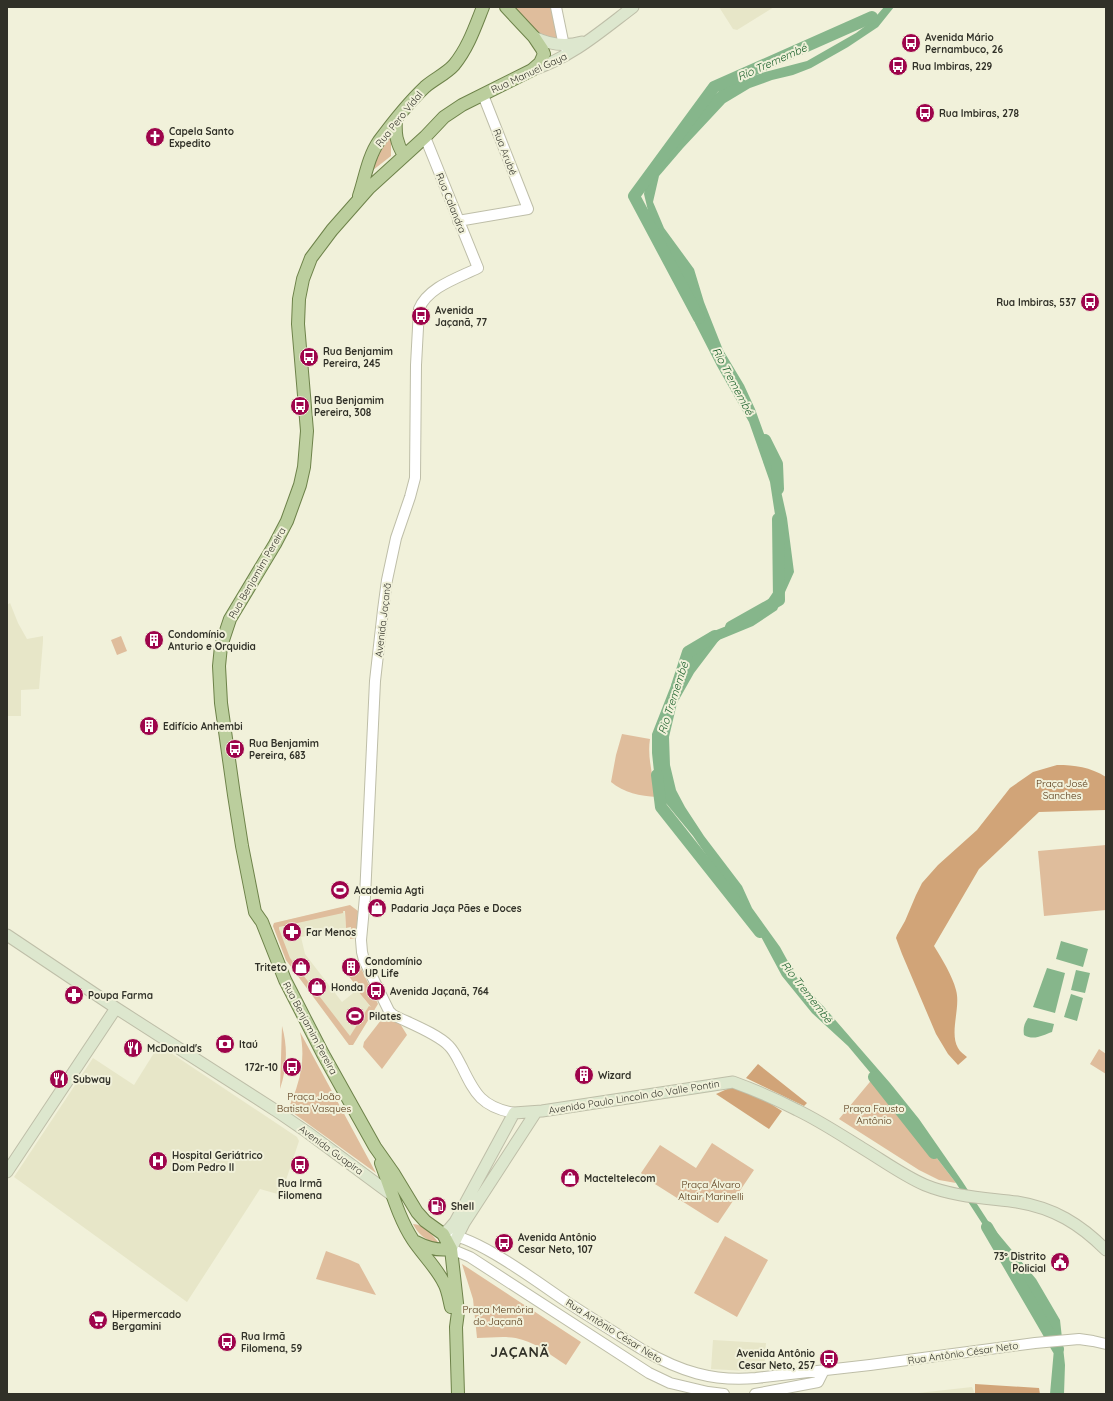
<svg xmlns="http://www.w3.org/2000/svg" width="1113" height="1401" viewBox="0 0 1113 1401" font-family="Quicksand,sans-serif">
<rect width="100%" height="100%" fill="#f1f1da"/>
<!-- built -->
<path fill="#e7e6c8" d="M719,7H774L737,30L733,29Z
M10,603L18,623L27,639L43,636V641L39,689L21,690V716H7V605Z
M344,907L346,928L301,937L305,954L342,1002L357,990L369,1005L375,1009L353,1045H349L286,960L273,926L274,923Z
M159,1045L297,1137L299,1141L281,1195L260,1189L187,1302L14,1177L93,1058L134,1085Z
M713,1340L766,1343L764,1372L711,1369Z
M972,1387L975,1394H909Z"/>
<!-- green -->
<path fill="#dfbd9c" d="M512,7H551L558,40L550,46Z
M391,136V156L373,170L378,155Z
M121,636L127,651L117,655L111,640Z
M622,734L650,739C647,757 653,778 657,797C640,796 624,793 611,782L616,755Z
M1106,845V910L1044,916L1038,851Z
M350,905L358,911L356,938L350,939L351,927L346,928L345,911H343V913L279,927V929L290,958L350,1036L369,1006L371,1007L357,990L358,988L347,974L352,969L351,968L359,964L378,1004L353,1045H349L286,960L273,926L274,923Z
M385,1015L399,1022L407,1035L382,1069L363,1047L364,1042Z
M282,1026C288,1048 287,1068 280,1089Z
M300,1032L376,1173L289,1110C290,1102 295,1094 297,1086C303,1068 304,1050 300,1032Z
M1099,1049L1106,1054V1074L1090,1064Z
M874,1077L914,1125L936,1157L956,1183L939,1180L919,1170L839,1119Z
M712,1143L754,1170L718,1223L715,1222L647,1179L641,1173L660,1145L696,1168Z
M413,1224C423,1224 432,1234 438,1242L437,1243L435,1244C425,1239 418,1234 413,1224Z
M725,1236L768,1260L737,1317L694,1293Z
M326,1251L350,1260L359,1264L376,1295L316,1279Z
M462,1264L581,1342L566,1365C553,1357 538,1344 523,1340C509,1335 492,1338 477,1338L473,1299Z"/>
<!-- forest -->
<path fill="#d1a478" d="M1057,765C1075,765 1090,767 1106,777V810L1039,812L979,869L934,946C942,959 952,975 956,990C961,1007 949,1033 958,1048C960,1052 964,1054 967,1057L958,1065L948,1054L936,1034L902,954L896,938L897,935L905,921L916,895L922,883L938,865L977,830L1010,788L1033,772Z
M758,1064L807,1103L804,1106L746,1078Z
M734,1086L763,1099L782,1111L769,1129L716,1094Z
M975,1384L1039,1388L1040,1394H975Z"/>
<!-- water -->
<path fill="#86b68b" d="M884,7H894L878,27L848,47L811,68L793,75L772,80L750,88L725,103L683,148L659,176L653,202L664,228L694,269L704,302L723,350L744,385L755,409L775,464L787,518L794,572L777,610L753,626L719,640L694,673L677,703L669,737L670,765L676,790L685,807L704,836L742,886L752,908L780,947L797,978L824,1007L890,1083L919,1119L962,1181L990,1224L1036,1279L1060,1320L1065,1365L1064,1394H1050L1054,1349L1044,1316L1016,1269L987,1231L956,1183L936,1157L914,1125L848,1046L812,1013L782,976L758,931L693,836L665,802L655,781L652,753V734L672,683L709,633L759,613L774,591L784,573L770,482L749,422L717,366L695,323L687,285L655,232L649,215L644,194L646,181L656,162L680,140L699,108L725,86L765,72L807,61L856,33L872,21Z
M1061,941L1088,949L1083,967L1056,959Z
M1047,968L1065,973L1055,1013L1033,1007Z
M1076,970L1090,973L1085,993L1071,990Z
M1071,994L1083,998L1077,1021L1064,1017Z
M1028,1018L1054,1024L1052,1032C1043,1035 1034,1041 1024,1035C1023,1028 1024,1024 1028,1018Z"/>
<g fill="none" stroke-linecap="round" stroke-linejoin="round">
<!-- river -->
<path stroke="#86b68b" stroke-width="12" d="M699,318L634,196L714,87L872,17
M765,440L777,464L778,489
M731,627L779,600L778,519
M677,686L688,652L715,636
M657,775L661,807L760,932
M874,1077L934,1153
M987,1227L1058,1349"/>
<!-- tertiary casing -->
<g stroke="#bebea8" stroke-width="12">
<path id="tertiary" d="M556,7L564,46
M425,137L478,268C458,278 428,287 419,309L416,365L415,478L410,497L396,538L387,580L383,610L375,681L365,897L361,940L362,952L364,960L389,1011L393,1015C409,1023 438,1034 449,1046C455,1052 458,1060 462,1067C475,1094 482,1107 514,1113
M458,221L528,209L483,95
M443,1234C475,1234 541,1285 570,1304C594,1320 619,1335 643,1350C680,1371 712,1382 756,1378L870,1365L1035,1343L1079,1339L1093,1341L1106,1344
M451,1249L470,1257L649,1373L670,1383L708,1392L724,1394
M755,1394L818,1382L824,1370"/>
</g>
<!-- secondary casing -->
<g stroke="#bebea8" stroke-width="13">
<path id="secondary" d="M534,37C550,45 565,47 582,42
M532,70C572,57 600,32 633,7
M7,935L116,1008L275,1110L307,1132L392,1195
M514,1113L542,1111L733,1082C755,1090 776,1099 797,1110C820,1121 841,1135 862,1148C882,1160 904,1176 925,1185C954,1197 987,1198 1017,1202C1054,1208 1080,1224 1106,1250
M7,1172L116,1008
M443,1234L449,1229L455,1222L514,1113
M451,1249L464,1223L536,1112"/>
</g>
<!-- primary casing -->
<g stroke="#6d8249" stroke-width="14">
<path id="primary" d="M396,119C395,133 396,143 404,155
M359,196C365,178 368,157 379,141C393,122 408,103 425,87C434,79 446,74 454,65C468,48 475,27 483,7
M381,1163C391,1189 398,1217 413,1240C423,1255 436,1267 444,1283C448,1290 449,1299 451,1307
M416,1242C427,1248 438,1251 451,1249
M458,1394L456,1327L458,1312L451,1249L443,1234L425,1221L417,1212L394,1174L375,1147L323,1054L285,980L262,922L255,912L242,846L234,795L221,703L219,666L221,646L230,619L275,544L287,521L300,485L304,467L307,431L298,324L299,299L303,279L311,258L332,230L369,188L425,137L444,117L462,105L532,70L540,63L544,54L542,49L534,37L506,7"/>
</g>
<!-- tertiary -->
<use href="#tertiary" stroke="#fff" stroke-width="10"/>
<!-- secondary -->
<use href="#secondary" stroke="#dde7ce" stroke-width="11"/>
<!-- primary -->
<use href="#primary" stroke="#bbce9d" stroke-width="12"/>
</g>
<!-- icons -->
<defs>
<g id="bus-disc" transform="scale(1)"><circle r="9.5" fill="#9e044b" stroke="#f1f1da"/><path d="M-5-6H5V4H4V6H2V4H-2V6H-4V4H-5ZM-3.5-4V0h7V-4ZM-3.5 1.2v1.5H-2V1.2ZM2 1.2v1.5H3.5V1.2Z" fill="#fff"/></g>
<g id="church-disc" transform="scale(1)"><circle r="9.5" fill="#9e044b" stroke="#f1f1da"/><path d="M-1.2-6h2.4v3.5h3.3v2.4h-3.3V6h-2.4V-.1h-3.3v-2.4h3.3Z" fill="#fff"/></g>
<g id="building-disc" transform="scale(1)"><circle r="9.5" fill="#9e044b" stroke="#f1f1da"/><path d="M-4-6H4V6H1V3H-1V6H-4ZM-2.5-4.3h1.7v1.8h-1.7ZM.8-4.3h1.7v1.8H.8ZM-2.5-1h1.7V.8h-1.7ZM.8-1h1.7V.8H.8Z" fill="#fff"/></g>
<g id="stadium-disc" transform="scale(1)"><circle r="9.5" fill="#9e044b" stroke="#f1f1da"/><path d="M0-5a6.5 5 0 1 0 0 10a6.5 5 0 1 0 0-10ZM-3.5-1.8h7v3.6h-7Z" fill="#fff"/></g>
<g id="shop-disc" transform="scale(1)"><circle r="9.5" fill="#9e044b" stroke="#f1f1da"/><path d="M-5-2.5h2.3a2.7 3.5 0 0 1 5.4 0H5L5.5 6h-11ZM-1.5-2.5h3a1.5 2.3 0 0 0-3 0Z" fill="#fff"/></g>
<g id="pharmacy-disc" transform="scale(1)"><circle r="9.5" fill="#9e044b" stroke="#f1f1da"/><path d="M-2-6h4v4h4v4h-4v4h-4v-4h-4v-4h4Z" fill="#fff"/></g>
<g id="bank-disc" transform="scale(1)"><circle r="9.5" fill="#9e044b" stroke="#f1f1da"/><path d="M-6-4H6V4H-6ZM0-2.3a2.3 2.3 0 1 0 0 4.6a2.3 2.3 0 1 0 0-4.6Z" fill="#fff"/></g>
<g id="restaurant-disc" transform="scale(1)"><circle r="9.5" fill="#9e044b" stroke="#f1f1da"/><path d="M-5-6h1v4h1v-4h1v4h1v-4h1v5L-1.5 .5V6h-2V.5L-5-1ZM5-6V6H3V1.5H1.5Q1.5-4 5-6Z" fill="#fff"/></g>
<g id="hospital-disc" transform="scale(1)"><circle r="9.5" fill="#9e044b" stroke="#f1f1da"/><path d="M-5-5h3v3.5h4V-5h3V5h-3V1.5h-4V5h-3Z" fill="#fff"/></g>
<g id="fuel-disc" transform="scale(1)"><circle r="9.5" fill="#9e044b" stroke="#f1f1da"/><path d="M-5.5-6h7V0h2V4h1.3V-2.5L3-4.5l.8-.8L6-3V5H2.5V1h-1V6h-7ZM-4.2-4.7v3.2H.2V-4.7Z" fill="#fff"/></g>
<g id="civic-disc" transform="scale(1)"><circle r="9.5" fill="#9e044b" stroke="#f1f1da"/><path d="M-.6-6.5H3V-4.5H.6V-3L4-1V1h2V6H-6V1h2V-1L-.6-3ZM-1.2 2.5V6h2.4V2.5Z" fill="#fff"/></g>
<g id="supermarket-disc" transform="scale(1)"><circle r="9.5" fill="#9e044b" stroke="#f1f1da"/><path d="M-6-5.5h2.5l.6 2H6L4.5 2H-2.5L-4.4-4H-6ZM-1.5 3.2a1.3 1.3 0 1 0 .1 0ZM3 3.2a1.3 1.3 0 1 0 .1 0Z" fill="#fff"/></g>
</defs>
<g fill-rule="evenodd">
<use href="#bus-disc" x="911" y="43"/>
<use href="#bus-disc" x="898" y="66"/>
<use href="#bus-disc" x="925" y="113"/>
<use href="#church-disc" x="155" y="137"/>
<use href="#bus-disc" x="1090" y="302"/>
<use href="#bus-disc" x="421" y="316"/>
<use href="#bus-disc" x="309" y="357"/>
<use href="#bus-disc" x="300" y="406"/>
<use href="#building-disc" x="154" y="640"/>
<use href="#building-disc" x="149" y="726"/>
<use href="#bus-disc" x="235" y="749"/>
<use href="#stadium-disc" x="340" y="890"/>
<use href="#shop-disc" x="377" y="908"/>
<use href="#pharmacy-disc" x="292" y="932"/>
<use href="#shop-disc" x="301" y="967"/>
<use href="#building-disc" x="351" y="967"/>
<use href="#shop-disc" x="317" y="987"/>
<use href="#bus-disc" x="376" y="991"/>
<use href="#pharmacy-disc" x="74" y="995"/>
<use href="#stadium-disc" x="355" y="1016"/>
<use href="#bank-disc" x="225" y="1044"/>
<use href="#restaurant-disc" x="133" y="1048"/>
<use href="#bus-disc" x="292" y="1067"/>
<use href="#building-disc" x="584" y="1075"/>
<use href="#restaurant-disc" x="59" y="1079"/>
<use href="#hospital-disc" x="158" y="1161"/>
<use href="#bus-disc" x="300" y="1165"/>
<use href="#shop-disc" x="570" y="1178"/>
<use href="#fuel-disc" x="437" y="1206"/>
<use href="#bus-disc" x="504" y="1243"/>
<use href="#civic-disc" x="1060" y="1262"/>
<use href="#supermarket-disc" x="98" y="1320"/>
<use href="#bus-disc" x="227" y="1342"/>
<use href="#bus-disc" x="829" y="1359"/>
</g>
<g text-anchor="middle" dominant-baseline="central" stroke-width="4" stroke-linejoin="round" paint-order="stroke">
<!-- poi labels -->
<g font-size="10" font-weight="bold" fill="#313128" stroke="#f1f1da" text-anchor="start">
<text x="925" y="37">Avenida Mário<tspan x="925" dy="12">Pernambuco, 26</tspan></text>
<text x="912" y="66">Rua Imbiras, 229</text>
<text x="939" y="113">Rua Imbiras, 278</text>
<text x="169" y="131">Capela Santo<tspan x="169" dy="12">Expedito</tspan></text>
<text x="1076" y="302" text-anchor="end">Rua Imbiras, 537</text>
<text x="435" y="310">Avenida<tspan x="435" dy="12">Jaçanã, 77</tspan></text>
<text x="323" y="351">Rua Benjamim<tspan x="323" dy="12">Pereira, 245</tspan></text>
<text x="314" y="400">Rua Benjamim<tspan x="314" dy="12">Pereira, 308</tspan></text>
<text x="168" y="634">Condomínio<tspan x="168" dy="12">Anturio e Orquidia</tspan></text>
<text x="163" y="726">Edifício Anhembi</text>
<text x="249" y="743">Rua Benjamim<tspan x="249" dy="12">Pereira, 683</tspan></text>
<text x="354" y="890">Academia Agti</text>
<text x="391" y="908">Padaria Jaça Pães e Doces</text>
<text x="306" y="932">Far Menos</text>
<text x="365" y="961">Condomínio<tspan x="365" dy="12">UP Life</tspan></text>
<text x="287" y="967" text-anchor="end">Triteto</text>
<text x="331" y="987">Honda</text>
<text x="390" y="991">Avenida Jaçanã, 764</text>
<text x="88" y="995">Poupa Farma</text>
<text x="369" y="1016">Pilates</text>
<text x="239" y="1044">Itaú</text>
<text x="147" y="1048">McDonald's</text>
<text x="278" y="1067" text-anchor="end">172r-10</text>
<text x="598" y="1075">Wizard</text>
<text x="73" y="1079">Subway</text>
<text x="172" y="1155">Hospital Geriátrico<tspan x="172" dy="12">Dom Pedro II</tspan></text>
<text x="584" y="1178">Macteltelecom</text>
<text x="300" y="1183" text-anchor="middle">Rua Irmã<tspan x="300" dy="12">Filomena</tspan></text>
<text x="451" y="1206">Shell</text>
<text x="518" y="1237">Avenida Antônio<tspan x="518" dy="12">Cesar Neto, 107</tspan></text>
<text x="1046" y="1256" text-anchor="end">73º Distrito<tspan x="1046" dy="12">Policial</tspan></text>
<text x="112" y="1314">Hipermercado<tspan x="112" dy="12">Bergamini</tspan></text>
<text x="241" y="1336">Rua Irmã<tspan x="241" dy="12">Filomena, 59</tspan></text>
<text x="815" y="1353" text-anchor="end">Avenida Antônio<tspan x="815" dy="12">Cesar Neto, 257</tspan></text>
</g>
<!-- street labels -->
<g font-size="10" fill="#313128" stroke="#f1f1da">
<text transform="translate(529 73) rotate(-25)">Rua Manuel Gaya</text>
<text transform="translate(399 119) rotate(-51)">Rua Pero Vidal</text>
<text transform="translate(505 152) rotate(69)">Rua Arubé</text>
<text transform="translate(451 203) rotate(68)">Rua Calandra</text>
<text transform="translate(257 573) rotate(-60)">Rua Benjamim Pereira</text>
<text transform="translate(383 620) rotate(-83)">Avenida Jaçanã</text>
<text transform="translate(310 1028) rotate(62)">Rua Benjamim Pereira</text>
<text transform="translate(634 1097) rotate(-9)">Avenida Paulo Lincoln do Valle Pontin</text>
<text transform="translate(331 1150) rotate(36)">Avenida Guapira</text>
<text transform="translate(614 1331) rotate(32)">Rua Antônio César Neto</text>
<text transform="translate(963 1353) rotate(-8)">Rua Antônio César Neto</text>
</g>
<!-- park labels -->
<g font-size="10" fill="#533311" stroke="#f1f1da">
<text x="1062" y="783">Praça José<tspan x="1062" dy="12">Sanches</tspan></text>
<text x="314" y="1096">Praça João<tspan x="314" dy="12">Batista Vasques</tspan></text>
<text x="874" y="1108">Praça Fausto<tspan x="874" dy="12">Antônio</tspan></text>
<text x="711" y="1184">Praça Álvaro<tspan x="711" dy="12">Altair Marinelli</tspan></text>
<text x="498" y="1309">Praça Memória<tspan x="498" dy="12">do Jaçanã</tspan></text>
</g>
<!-- water labels -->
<g font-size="11" font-style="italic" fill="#175e28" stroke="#f1f1da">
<text transform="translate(772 62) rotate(-24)">Rio Tremembé</text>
<text transform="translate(733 381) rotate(62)">Rio Tremembé</text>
<text transform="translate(673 698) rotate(-72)">Rio Tremembé</text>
<text transform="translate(807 992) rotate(52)">Rio Tremembé</text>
</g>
<!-- district labels -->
<g font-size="14" font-weight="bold" letter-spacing="1" fill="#313128" stroke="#f1f1da">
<text x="520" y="1352">JAÇANÃ</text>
</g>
</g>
<!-- border -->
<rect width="1113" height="1401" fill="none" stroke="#313128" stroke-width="16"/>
</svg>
